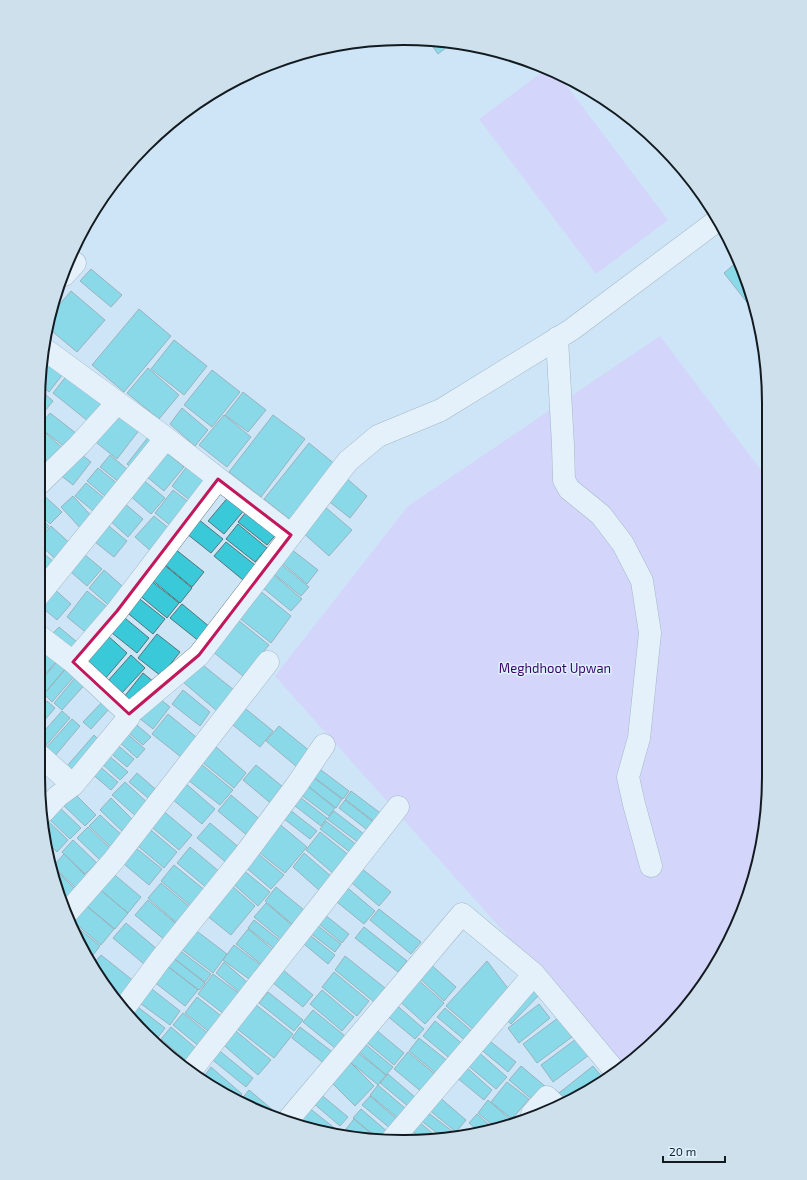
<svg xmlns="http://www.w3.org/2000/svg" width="807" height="1180" viewBox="0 0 807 1180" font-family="'Exo 2',sans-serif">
<rect width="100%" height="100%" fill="#cde5f5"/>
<!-- green -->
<path fill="#d9c3ff" d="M548,68L557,73L668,220L596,274L479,119Z
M660,336L769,481V776L762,848L731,938L662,1035L623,1065L275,676L408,506Z"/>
<!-- water -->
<path fill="#32b598" stroke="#298774" d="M577,84C596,94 616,104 630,122L573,86Z"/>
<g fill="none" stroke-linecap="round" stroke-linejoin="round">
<!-- stream -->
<path stroke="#298774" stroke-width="6" d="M121,178L123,176"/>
</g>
<!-- building -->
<path fill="#39c9d9" stroke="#577477" d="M428,40L452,43L438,54Z
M739,260L741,263L756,314L724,273Z
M91,269L122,295L111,307L80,281Z
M71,291L105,320L77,352L47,327L52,313Z
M139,309L171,336L124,392L92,365Z
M174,340L207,366L184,395L151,369Z
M42,359L63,374L49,392L40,384Z
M148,368L179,395L159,419L127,393Z
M212,370L240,392L212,427L184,405Z
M68,374L109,408L94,426L53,393Z
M39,389L53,401L45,411L38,405Z
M243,392L266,410L248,432L225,415Z
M182,408L208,430L195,446L170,424Z
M115,410L140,429L117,459L92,439Z
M50,413L81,437L70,451L39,427Z
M224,415L251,437L227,467L199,445Z
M273,415L305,439L261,497L229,472Z
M38,426L66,451L53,466L38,453Z
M149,436L158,444L137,472L127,464Z
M309,443L336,465L292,521L264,499Z
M161,448L184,467L164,491L141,472Z
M77,451L91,462L73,485L59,474Z
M38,455L53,469L38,470Z
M110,455L134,475L125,487L100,467Z
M188,465L209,481L192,502L172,486Z
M98,468L123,488L112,502L87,481Z
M345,477L367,496L350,518L326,499Z
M141,478L165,498L151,514L128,494Z
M86,483L109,502L98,515L75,496Z
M38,490L62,512L50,524L38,513Z
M173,490L190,503L171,526L155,513Z
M230,495L246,508L224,534L208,521Z
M73,496L95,520L83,531L61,507Z
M123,502L143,519L128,537L108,519Z
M324,506L352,530L329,556L301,531Z
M250,507L279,531L267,545L238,522Z
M193,515L223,539L211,553L182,530Z
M38,516L49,526L38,538Z
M154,516L171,530L152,552L135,537Z
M104,522L127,541L114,557L90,538Z
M238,524L267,548L255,562L226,539Z
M51,526L75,548L61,564L38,543V540Z
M226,542L255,565L243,580L214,556Z
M38,549L59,566L38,591Z
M78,549L102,569L87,586L64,566Z
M175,549L204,572L192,587L163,563Z
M291,549L318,570L307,584L281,562Z
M163,564L192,588L180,603L151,579Z
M281,564L309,587L301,596L273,573Z
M104,570L129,592L114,610L89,588Z
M274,575L302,599L291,611L263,588Z
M150,580L179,603L167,618L138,594Z
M52,587L71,604L57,620L38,604Z
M259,590L291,616L271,643L238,617Z
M87,591L110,609L89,635L67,617Z
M136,596L165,619L153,634L124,610Z
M182,604L211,628L200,642L170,618Z
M120,614L149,638L137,653L107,629Z
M238,620L269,645L243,676L212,651Z
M59,627L83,647L75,655L51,635Z
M157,634L180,652L161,676L138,658Z
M107,635L127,653L104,680L83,662Z
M38,648L51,649L38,665Z
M52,649L61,656L38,683V666Z
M131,655L145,668L121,694L107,682Z
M62,656L70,663L44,694L38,689V684Z
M199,662L234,690L217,711L183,682Z
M70,664L79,671L52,702L44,694Z
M80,672L89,680L62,710L54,703Z
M143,673L155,683L136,707L124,697Z
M183,690L210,712L200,726L172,704Z
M156,696L170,707L153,729L139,718Z
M47,701L55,708L38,728V711Z
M103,701L110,708L91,729L83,722Z
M241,705L273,731L260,747L228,721Z
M62,711L70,718L43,749L38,744V738Z
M168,714L196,737L181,757L152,734Z
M72,719L80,726L54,757L45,749Z
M131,720L151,737L143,745L123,728Z
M279,726L311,752L297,767L266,741Z
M125,732L145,749L137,758L118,741Z
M94,735L102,743L75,773L67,766Z
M114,742L134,759L127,767L107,750Z
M215,746L246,773L234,788L202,762Z
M108,755L128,772L120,780L101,763Z
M201,764L233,790L220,805L188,780Z
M98,765L118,782L111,790L91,773Z
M256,765L288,791L274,806L243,780Z
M317,767L349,791L343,799L311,775Z
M137,773L161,794L154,803L129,782Z
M310,775L342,799L336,808L304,783Z
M125,782L150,805L138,818L112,795Z
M184,782L215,809L202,824L171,798Z
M304,783L335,808L329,816L297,792Z
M351,791L383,815L376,823L345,799Z
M73,792L96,815L85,826L62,804Z
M296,794L327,818L321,826L290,802Z
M231,795L263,822L249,837L218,811Z
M111,798L134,821L123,832L100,810Z
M345,800L376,824L370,832L339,808Z
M58,806L81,828L70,839L47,817Z
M285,806L317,831L310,839L279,815Z
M161,809L192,835L179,850L148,824Z
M334,811L365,835L359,843L327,819Z
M100,815L124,837L112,848L89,826Z
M45,818L68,840L57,852L49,844Z
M326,821L357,845L351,853L320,829Z
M277,822L307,847L285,873L255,849Z
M210,823L241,849L228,864L197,838Z
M146,826L177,852L164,868L133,842Z
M88,827L111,849L100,860L77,838Z
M320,832L350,856L335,875L306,850Z
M73,840L97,863L85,874L62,852Z
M130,843L162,869L149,885L118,859Z
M190,847L221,873L208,889L177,863Z
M256,852L284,875L271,889L244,866Z
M304,853L332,877L320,891L293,867Z
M64,854L87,877L76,888L53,866Z
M356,864L391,892L379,906L345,877Z
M174,865L206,891L192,907L161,881Z
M53,867L75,889L64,901L57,894Z
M242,869L270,892L258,906L231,882Z
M110,871L141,897L128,913L97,887Z
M161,883L192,909L179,925L148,898Z
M343,884L375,911L364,924L332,898Z
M231,885L255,906L231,935L206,915Z
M97,887L128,913L115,929L83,903Z
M276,887L304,910L292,924L265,901Z
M148,900L179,926L166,941L135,915Z
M83,903L114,929L101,945L70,919Z
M266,903L293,926L282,940L254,917Z
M379,909L421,942L411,954L370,920Z
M320,911L349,934L342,943L313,919Z
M254,920L282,942L276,950L248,928Z
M312,921L341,944L335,952L305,929Z
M71,922L100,946L90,959Z
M126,923L157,949L144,964L113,938Z
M364,927L407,961L398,972L355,938Z
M194,929L227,954L213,973L180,948Z
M248,929L278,954L266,968L236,944Z
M306,932L335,955L328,964L299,940Z
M234,945L263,967L253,982L223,960Z
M178,949L211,974L205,982L172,957Z
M101,955L135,982L120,1001L100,980L92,965Z
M345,956L385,988L374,1002L335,970Z
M172,957L205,983L199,990L166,965Z
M487,961L510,991L475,1031L446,1006Z
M224,962L247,982L239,992L216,973Z
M428,962L456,987L444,1001L416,975Z
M166,965L198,990L185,1006L153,981Z
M282,969L313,995L303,1007L272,982Z
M334,972L369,1001L357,1016L322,987Z
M213,974L245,998L229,1018L198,994Z
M415,977L444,1003L425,1024L396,998Z
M532,982L542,992L511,1024L501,1015Z
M148,986L180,1011L170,1025L137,1001Z
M322,990L354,1017L342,1031L310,1004Z
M268,992L303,1020L294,1031L259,1003Z
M197,997L225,1019L212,1034L185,1013Z
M394,1003L424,1029L415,1039L385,1014Z
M134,1004L165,1028L156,1040L129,1011Z
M255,1004L293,1034L274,1058L236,1028Z
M539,1004L550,1018L519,1043L508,1028Z
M445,1008L474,1033L467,1042L437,1017Z
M313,1010L345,1036L335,1048L303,1022Z
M183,1013L210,1035L201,1048L173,1025Z
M558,1018L572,1037L537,1063L523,1044Z
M435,1021L465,1046L453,1061L423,1036Z
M171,1027L198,1050L188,1062L161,1039Z
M231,1027L271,1060L258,1075L219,1041Z
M300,1027L335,1054L326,1065L292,1038Z
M375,1029L404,1053L394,1065L365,1041Z
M419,1038L449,1062L438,1075L409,1051Z
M486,1038L516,1062L508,1072L478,1047Z
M576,1039L589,1055L553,1082L541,1065Z
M160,1041L190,1066L187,1070L181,1066L159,1043Z
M364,1043L393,1067L386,1075L357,1050Z
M216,1048L253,1078L246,1087L209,1057Z
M476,1050L507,1077L496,1089L465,1063Z
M357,1052L386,1075L378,1085L349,1061Z
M408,1052L437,1076L423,1093L394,1069Z
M347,1059L374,1086L355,1106L327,1078Z
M465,1066L492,1090L484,1100L456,1077Z
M521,1066L546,1087L534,1101L509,1080Z
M593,1066L602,1077L577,1097L565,1101L559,1093Z
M211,1067L242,1094L237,1099L202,1079Z
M388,1074L416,1098L409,1107L380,1083Z
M507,1082L529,1099L512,1119L491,1102Z
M378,1085L406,1109L399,1119L370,1095Z
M249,1090L280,1116L279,1118L264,1114L240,1101Z
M319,1093L348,1117L340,1126L312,1102Z
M370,1096L398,1120L391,1129L362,1105Z
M438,1096L466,1120L456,1132L428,1109Z
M488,1100L512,1121L495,1127L478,1113Z
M308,1107L337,1130L336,1131L296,1122Z
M361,1109L389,1133L383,1141H381L353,1118Z
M426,1111L456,1134L454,1136L442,1137L419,1119Z
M477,1114L493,1128L481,1133L469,1123Z
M354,1119L380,1141L354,1135L346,1129Z
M418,1121L437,1137L421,1138L411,1130Z"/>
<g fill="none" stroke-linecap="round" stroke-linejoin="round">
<!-- minor casing -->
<g stroke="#6b818f" stroke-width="23">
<path id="minor" d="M64,275L75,263
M557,338L563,445L564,480L569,489L601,515L623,544L642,581L650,633L639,738L628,777L634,804L651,866
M43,348L166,438L291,535
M38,485L79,445L117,403
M38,596L166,438
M38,635L73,662L129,714
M73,662L117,611L218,479
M38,754L73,785
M44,811L58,796L73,785L129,717V714L199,655L348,461L378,436L441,410L571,330L718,220
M67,913L113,861L268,662
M125,1007L160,960L243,857L296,786L324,745
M190,1072L398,807
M532,1114L547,1097L555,1105
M288,1120L462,914L534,974L615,1071
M392,1140L534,974"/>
</g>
<!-- minor -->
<use href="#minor" stroke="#fff" stroke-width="22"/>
</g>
<!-- marked area -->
<path d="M0 0H807V1180H0ZM218,479L291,535L199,655L129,714L73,662L117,611Z" fill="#cde5f5" fill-opacity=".55" fill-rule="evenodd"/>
<path fill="none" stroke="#c2185b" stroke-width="3" stroke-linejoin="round" d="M218,479L291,535L199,655L129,714L73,662L117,611Z"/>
<g text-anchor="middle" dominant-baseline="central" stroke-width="3" stroke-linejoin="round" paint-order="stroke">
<!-- park labels -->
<g font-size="13" fill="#390366" stroke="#def1fe">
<text x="555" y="668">Meghdhoot Upwan</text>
</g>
</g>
<!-- crop -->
<path d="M0 0H807V1180H0ZM403 45H404A358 358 0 0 1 762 403V777A358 358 0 0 1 404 1135H403A358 358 0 0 1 45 777V403A358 358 0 0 1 403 45Z" fill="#cee0ec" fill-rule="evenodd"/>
<path fill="none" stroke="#131b21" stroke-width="2" d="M403 45H404A358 358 0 0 1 762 403V777A358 358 0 0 1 404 1135H403A358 358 0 0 1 45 777V403A358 358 0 0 1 403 45Z"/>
<!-- scale -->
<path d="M663 1156v6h62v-6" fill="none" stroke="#131b21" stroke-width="2"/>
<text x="669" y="1156" font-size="12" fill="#131b21" stroke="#def1fe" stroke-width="3" paint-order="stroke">20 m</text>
</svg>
